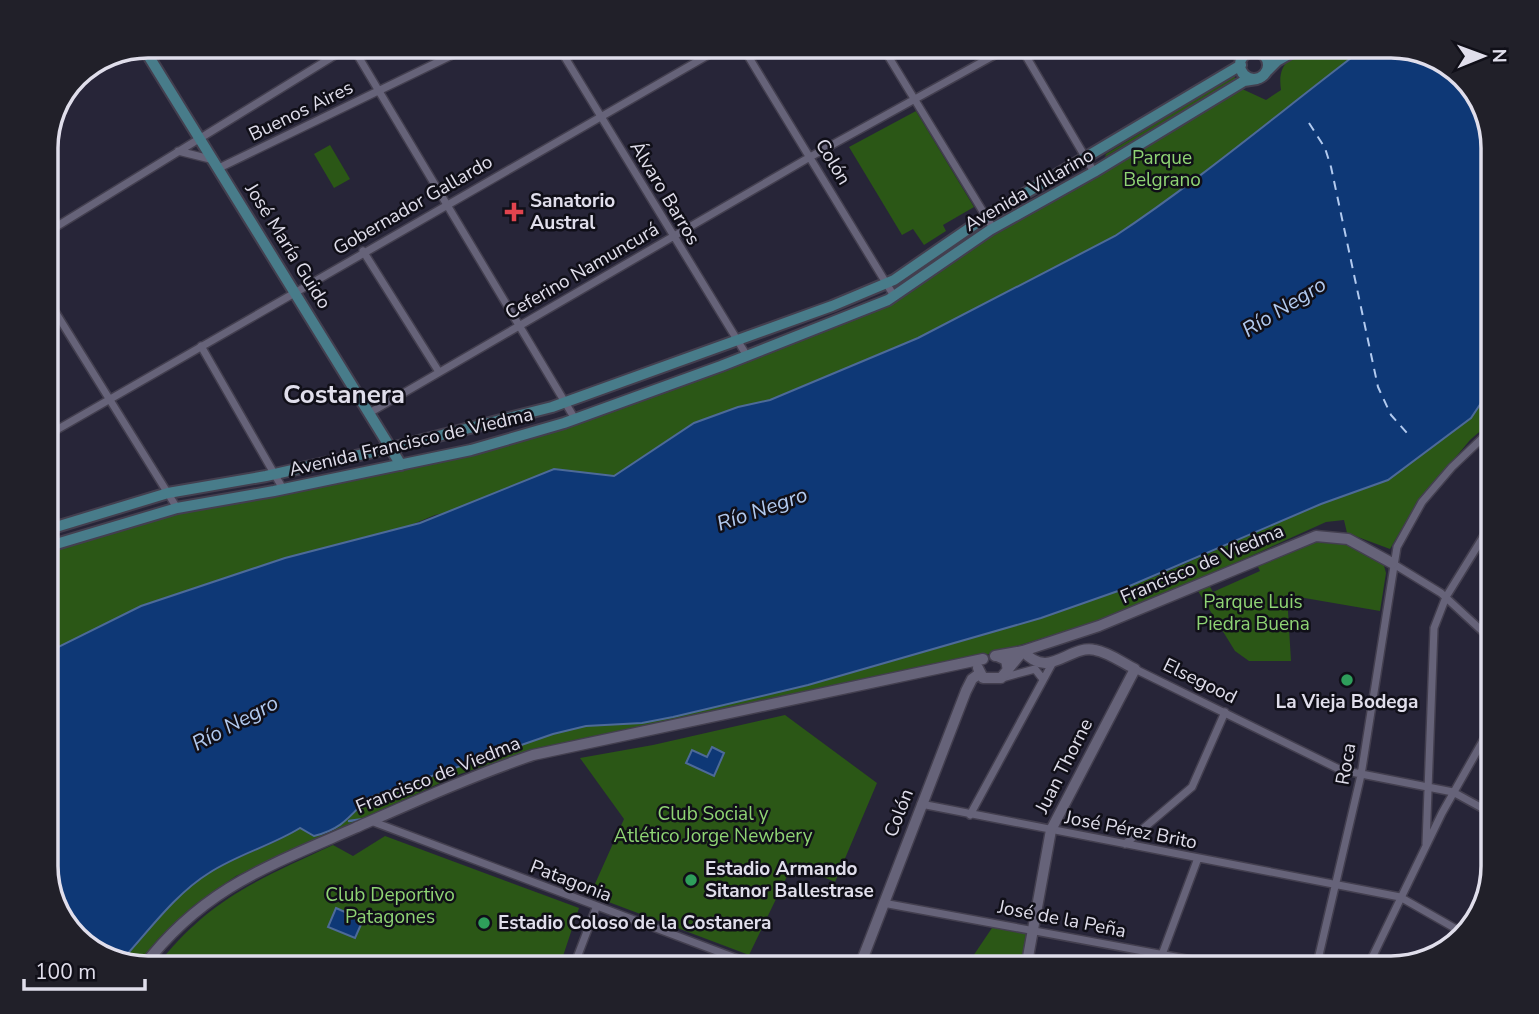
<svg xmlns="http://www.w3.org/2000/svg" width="1539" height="1014" viewBox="0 0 1539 1014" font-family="'Nunito Sans',sans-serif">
<rect width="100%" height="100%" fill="#272538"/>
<!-- green -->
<path fill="#2b5716" d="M1311,46H1361L1355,55C1275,116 1198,181 1115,236L918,338L770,400L732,409L674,437L614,476L435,515L46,676V550L179,512L472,454L749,360L898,301L991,237L1095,178L1240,88L1266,100L1281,90C1277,63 1290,58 1311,46Z
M1234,76L1236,79L1105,157L1106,154Z
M916,111L974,207L943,225L946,231L924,245L913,229L902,235L849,147Z
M330,145L350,179L334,188L314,154Z
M1493,385V420L1470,440L1415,506L1390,549L1347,533L1344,520L1326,522L1180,588L1095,622L994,653L536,749L460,774L236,876L193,906L158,939L138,966L121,961C148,932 175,893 209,873C238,855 271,847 300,828L312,836C337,836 352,814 368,798C438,773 509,743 582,727C612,721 643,723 673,717L1041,618L1159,575L1321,504L1388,480L1471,418Z
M1317,541L1343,542L1383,562L1386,573L1380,611L1287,595L1291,661H1249L1235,651L1198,591L1209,585L1213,592L1260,571L1257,565Z
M785,715L877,783L835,882L793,864L749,955L590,895L624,819L580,758L653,745Z
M385,836L579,908L559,968H155C207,900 257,880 333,845L353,856Z
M994,925L1028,932L1024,968H965Z"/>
<!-- water -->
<path fill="#0e3876" stroke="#4d6a99" stroke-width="2" d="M1361,46H1391L1448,62L1480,97L1493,141V385L1471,418L1388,480L1321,504L1118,591L1041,618L808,685L673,717L642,723L586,726L553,734L368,798C349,817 342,829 314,836L300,828C271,846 238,854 209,873C175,894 148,932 121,961L91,952L59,917L46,873V653L141,606L285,558L420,523L554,469L614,476L694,423L738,407L770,400L918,338L1115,236C1198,181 1275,116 1355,55Z
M712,747L724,753L714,776L686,763L692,750L707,757Z
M336,908L363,920L355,938L328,927Z"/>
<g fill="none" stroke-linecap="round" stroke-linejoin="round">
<!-- stream -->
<path stroke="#4d6a99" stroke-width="2.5" d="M349,821L364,819"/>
<!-- ferry -->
<path stroke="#b2caef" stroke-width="2" stroke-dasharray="9 7" stroke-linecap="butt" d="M1309,123L1325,148L1331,167L1378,387L1391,415L1407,433"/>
<!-- minor casing -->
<g stroke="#433f4f" stroke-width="10">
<path id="minor" d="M352,46L575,419
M558,46L747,356
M742,46L894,296
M882,46L993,228
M1020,46L1094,172
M178,151L214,160
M219,168L471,46
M46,233L350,46
M363,251L439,372
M46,297L177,508
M201,346L283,489
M371,412L810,157L1011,46
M46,436L724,46
M1479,544L1493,554
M1392,563L1441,593L1493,641
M1135,669L1341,770L1453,792L1493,814
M1002,678L1035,669L1042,678
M921,804L1400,897L1465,934
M970,815L1053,662
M371,821L762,968
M1125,844L1192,787L1225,712
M1426,844L1434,628L1446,597L1493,521
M883,903L1235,968
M573,968L596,908
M717,968L723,954
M1157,968L1198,858
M1316,968L1361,775L1397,547L1422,502L1452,467L1493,428
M1367,968L1442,813L1493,723"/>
</g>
<!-- tertiary casing -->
<g stroke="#433f4f" stroke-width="13">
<path id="tertiary" d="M1023,651C1049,681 1069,644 1095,650C1108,652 1123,663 1135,669L1051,830L1026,968
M995,656L1023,651L1099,626L1316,536L1348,539L1392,563
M997,656L1006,660L1008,671
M978,668L983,678H1001L1023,651
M143,967C202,889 268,866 355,828C414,802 472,776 533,755L983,659
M859,968L966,691L972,679L979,674"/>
</g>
<!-- secondary casing -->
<g stroke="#433f4f" stroke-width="14">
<path id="secondary" d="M143,47L401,465
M1240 65a14 14 0 1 1 28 0a14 14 0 1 1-28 0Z
M1267,71L1277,61L1303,46
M46,530L168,493L266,476L395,447L552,407L832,306L894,280L987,216L1241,65
M46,547L177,508L274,491L471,450L564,423L721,366L888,300L990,230L1094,172L1244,81L1257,79"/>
</g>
<!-- minor -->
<use href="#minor" stroke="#666379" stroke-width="7"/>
<!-- tertiary -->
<use href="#tertiary" stroke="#666379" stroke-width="10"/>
<!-- secondary -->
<use href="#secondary" stroke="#487c8a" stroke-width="10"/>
</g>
<!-- markers -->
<path fill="#e0444e" stroke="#100f18" stroke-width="2.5" d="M510.5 201.5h7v7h7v7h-7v7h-7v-7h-7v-7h7z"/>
<g fill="#2e9e5b" stroke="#100f18" stroke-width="2.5">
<circle cx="1347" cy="680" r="7"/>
<circle cx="691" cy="880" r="7"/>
<circle cx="484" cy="923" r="7"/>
</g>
<g text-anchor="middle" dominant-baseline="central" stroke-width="5" stroke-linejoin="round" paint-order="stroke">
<!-- street labels -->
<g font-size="19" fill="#e0deeb" stroke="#100f18">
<text transform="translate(301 111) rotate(-26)">Buenos Aires</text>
<text transform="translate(833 162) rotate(59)">Colón</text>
<text transform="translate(1029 190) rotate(-30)">Avenida Villarino</text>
<text transform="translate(665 193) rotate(59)">Álvaro Barros</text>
<text transform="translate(413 205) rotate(-30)">Gobernador Gallardo</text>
<text transform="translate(288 246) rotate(58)">José María Guido</text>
<text transform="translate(582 271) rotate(-30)">Ceferino Namuncurá</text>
<text transform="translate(411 442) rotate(-13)">Avenida Francisco de Viedma</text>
<text transform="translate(1202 564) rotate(-23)">Francisco de Viedma</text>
<text transform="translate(1200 681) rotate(26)">Elsegood</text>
<text transform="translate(1346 764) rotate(-80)">Roca</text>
<text transform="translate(1064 766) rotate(-63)">Juan Thorne</text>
<text transform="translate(438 775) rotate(-22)">Francisco de Viedma</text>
<text transform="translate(899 813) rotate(-69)">Colón</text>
<text transform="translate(1131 830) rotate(11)">José Pérez Brito</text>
<text transform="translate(571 881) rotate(21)">Patagonia</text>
<text transform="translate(1062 919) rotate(11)">José de la Peña</text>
</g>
<!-- park labels -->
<g font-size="19" fill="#8fd474" stroke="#100f18">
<text x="1162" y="158">Parque<tspan x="1162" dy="22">Belgrano</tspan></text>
<text x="1253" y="602">Parque Luis<tspan x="1253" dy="22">Piedra Buena</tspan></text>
<text x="713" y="814">Club Social y<tspan x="713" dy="22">Atlético Jorge Newbery</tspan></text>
<text x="390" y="895">Club Deportivo<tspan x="390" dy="22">Patagones</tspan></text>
</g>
<!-- poi labels -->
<g font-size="19" font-weight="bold" fill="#e0deeb" stroke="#100f18" text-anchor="start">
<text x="530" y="201">Sanatorio<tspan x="530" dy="22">Austral</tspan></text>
<text x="1347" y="702" text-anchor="middle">La Vieja Bodega</text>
<text x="705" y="869">Estadio Armando<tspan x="705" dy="22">Sitanor Ballestrase</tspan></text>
<text x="498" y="923">Estadio Coloso de la Costanera</text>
</g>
<!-- water labels -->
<g font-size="21" font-style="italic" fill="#b2caef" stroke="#100f18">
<text transform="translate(1284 307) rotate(-32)">Río Negro</text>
<text transform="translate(762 509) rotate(-19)">Río Negro</text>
<text transform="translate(235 723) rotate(-28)">Río Negro</text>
</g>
<!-- district labels -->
<g font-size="26" font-weight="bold" fill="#e0deeb" stroke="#100f18">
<text x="344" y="394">Costanera</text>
</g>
</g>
<!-- crop -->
<path d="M0 0H1539V1014H0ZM148 58H1391A90 90 0 0 1 1481 148V866A90 90 0 0 1 1391 956H148A90 90 0 0 1 58 866V148A90 90 0 0 1 148 58Z" fill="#212029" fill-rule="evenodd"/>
<path fill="none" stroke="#e0deeb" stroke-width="3.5" d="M148 58H1391A90 90 0 0 1 1481 148V866A90 90 0 0 1 1391 956H148A90 90 0 0 1 58 866V148A90 90 0 0 1 148 58Z"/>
<!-- north arrow -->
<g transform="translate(1483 56) rotate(89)" stroke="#100f18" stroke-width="5" paint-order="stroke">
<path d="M0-5L12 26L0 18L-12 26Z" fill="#e0deeb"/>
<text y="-10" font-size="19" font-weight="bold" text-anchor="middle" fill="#e0deeb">N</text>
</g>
<!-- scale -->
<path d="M24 979v10h121v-10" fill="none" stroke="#e0deeb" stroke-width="3.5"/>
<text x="35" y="979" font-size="21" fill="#e0deeb" stroke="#100f18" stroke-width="5" paint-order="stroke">100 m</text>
</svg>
